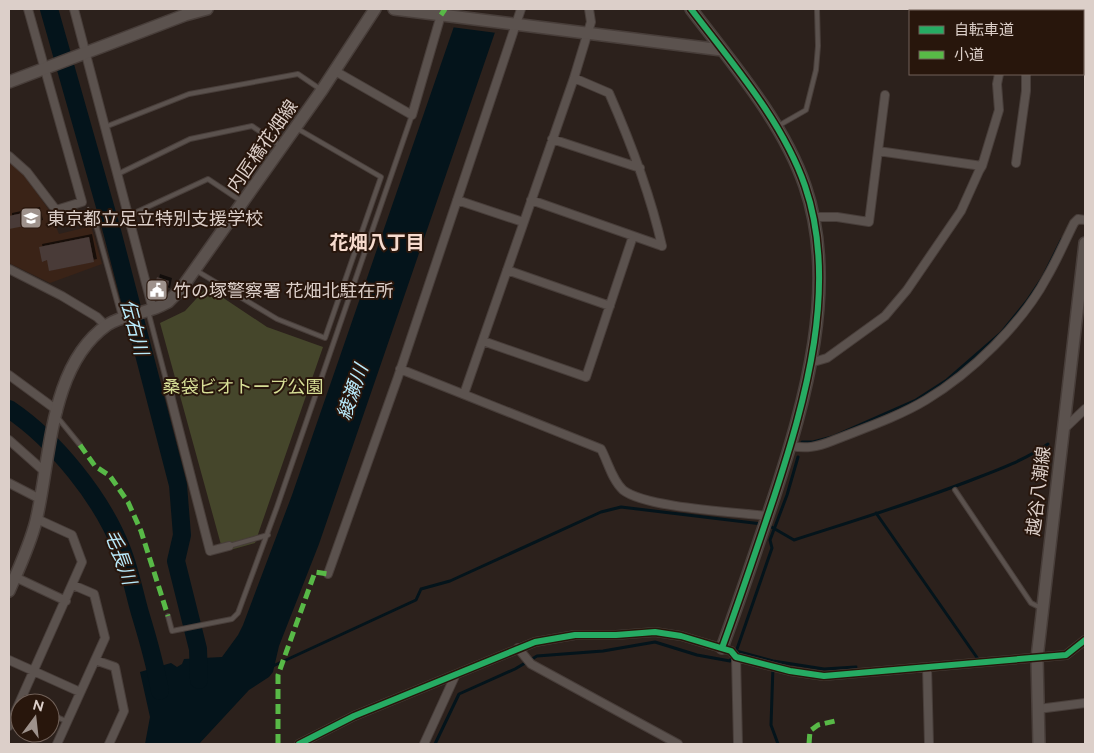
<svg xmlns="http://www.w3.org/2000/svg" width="1094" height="753" viewBox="0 0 1094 753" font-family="Raleway,'Noto Sans JP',sans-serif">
<defs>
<filter id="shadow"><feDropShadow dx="3" dy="-3" stdDeviation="0" flood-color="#0009"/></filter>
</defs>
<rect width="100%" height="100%" fill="#2c211c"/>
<!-- built -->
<path fill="#3a2317" d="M9,161L21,171L49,210L59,234L91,226L102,264L50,283L9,263Z"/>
<!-- green -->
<path fill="#45462b" d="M207,287L267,327L323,347L255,543L223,552L160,323L185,311Z"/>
<!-- water -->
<path fill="#04141b" d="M460,9H503L319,544L279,646L273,672L269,677L249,690L199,744H145L150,717L140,672L171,663L177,667L182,664L184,659L222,657L238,635L243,625L292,495Z"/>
<!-- pier -->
<path fill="#2c211c" d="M458,9H489L505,10L497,33L451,27Z"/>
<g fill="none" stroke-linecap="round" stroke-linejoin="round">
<!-- stream -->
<path stroke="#04141b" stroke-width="3" d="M802,442H813L832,437L916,400L947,380L1001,333L1027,301L1043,277L1062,239
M876,513L978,659
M768,525L794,540C850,522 906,505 961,484C992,472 1020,463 1048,444
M736,651L773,661L824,669L856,667
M273,666L416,600L421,589L450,581L601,512L621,507L762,524
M773,666L771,725L778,744
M435,744L459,694L515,669L537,656L603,651L655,642L697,655L730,661L737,649L772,548L770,540L787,495L798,457"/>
<!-- river -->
<path stroke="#04141b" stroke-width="18" d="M49,9L112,231L178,485L182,535L176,561L198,649L199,680
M9,409C55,440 102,498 122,550C130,570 134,592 140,613C148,639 155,664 160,691"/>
</g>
<!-- building -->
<path fill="#483b38" filter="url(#shadow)" d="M37,210L40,223L9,229V216Z
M89,237L94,262L49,271L47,260L42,262L39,247Z
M157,277L169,281L167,291L154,288Z"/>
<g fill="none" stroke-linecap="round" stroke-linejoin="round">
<!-- lane casing -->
<g stroke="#483e3a" stroke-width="6">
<path id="lane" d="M778,126L806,110L816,70L818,46L817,9
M105,127L189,94L298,74L320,89
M118,174L190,139L252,126L281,146
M128,216L208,179L241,201
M96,225L121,316
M197,271L277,319L325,338L381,177L298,129
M148,311L170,395
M58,418L80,445
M955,490L1031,603L1041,608
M229,546L268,535
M168,616L172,631L232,619L238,613L277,507L412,115
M50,714L66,721"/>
</g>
<!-- street casing -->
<g stroke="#483e3a" stroke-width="10">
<path id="street" d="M74,9L153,310
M945,9L957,11
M1002,9V11
M1028,9V11
M1083,25H1085
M335,71L412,115L441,15
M574,78L609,93C631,143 650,193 662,246
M552,139L640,168
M878,151L982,166
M9,156L27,172L56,210L82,202L28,9
M1016,163L1026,91V74
M457,200L523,222
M531,200L662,246
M813,217H837L869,222L885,95
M9,269L62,296L97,317L106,326
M507,270L610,306
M483,341L586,377L633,236
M810,363L827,358L885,316L907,290L961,211L979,171L982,166L999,110L997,84L999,74
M400,369L601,449C608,462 612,480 623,490C646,508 736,512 768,516
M9,375L58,411
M464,394L574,78L591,22L589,9
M170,395L210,551L229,546
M1063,430L1085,409
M9,440L45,472
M791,446C806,449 817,447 832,441C862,429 898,417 926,400C971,373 1022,324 1047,277C1057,260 1065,241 1074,223L1078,219L1085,220
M9,483L40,499
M328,574L398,377L521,9
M15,577L66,601
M518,648L531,664L678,744
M736,657L738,744
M9,660L80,692
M95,660L115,667L124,711L109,744
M927,667L929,744
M1038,709L1085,703
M9,726L82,562L72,535L37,519
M57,744L105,638L94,594L73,585
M299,744L354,716L535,642L575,635H616L655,632L681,636L731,651L736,657L790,671L824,676L1066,655L1085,640
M424,744L455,676"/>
</g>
<!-- secondary casing -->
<g stroke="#483e3a" stroke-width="14">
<path id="secondary" d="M394,9L722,50
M691,9C732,63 783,122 805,186C839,285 805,402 774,497C757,548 740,598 722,648
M9,82L185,15L207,9
M9,591C19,568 30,545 36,521C51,458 49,366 107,325C122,315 143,314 160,306L168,302L181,289L322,90L375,9
M1039,744L1037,658L1085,243"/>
</g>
<!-- path -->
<path stroke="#5c534f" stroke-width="2" stroke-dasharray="2.5 2.5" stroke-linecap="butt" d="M88,207L92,220"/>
<!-- lane -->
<use href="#lane" stroke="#5b524e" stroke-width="4"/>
<!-- street -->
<use href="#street" stroke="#5b524e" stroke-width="8"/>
<!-- secondary -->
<use href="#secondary" stroke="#5b524e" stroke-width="11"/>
<!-- quiet -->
<path stroke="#58b947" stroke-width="5" stroke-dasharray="10 5" stroke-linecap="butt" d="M441,15L445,9
M80,445L95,466L110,476L128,502L141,531L168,616
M278,744V675L315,572L328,574
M809,744L810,731L818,725L835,721"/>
<!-- cycleway casing -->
<g stroke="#28160c" stroke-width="9">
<path id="cycleway" d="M691,9C732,63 783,122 805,186C839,285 805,402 774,497C757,548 740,598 722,648
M299,744L354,716L535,642L575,635H616L655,632L681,636L731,651L736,657L790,671L824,676L1066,655L1085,640"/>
</g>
<!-- cycleway -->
<use href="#cycleway" stroke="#26ab63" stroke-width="6"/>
</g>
<!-- icons -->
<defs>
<g id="school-square" transform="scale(1.125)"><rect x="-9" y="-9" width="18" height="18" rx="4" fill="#9e928c" stroke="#28160c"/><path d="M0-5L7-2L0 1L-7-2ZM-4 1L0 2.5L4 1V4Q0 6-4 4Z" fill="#fff"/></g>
<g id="civic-square" transform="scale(1.125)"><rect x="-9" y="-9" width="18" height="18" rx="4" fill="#9e928c" stroke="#28160c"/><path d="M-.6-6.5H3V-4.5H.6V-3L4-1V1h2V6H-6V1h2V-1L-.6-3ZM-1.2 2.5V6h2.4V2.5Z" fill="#fff"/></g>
</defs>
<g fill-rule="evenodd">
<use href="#school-square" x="31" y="218"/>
<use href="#civic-square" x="157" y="290"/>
</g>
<g text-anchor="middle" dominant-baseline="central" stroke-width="4" stroke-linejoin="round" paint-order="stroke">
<!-- street labels -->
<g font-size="18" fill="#dccfc9" stroke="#28160c">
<text transform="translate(262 146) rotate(-55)">内匠橋花畑線</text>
<text transform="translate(1038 491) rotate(-83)">越谷八潮線</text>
</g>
<!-- poi labels -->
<g font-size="18" fill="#dccfc9" stroke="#28160c" text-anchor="start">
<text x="47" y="218">東京都立足立特別支援学校</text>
<text x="173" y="290">竹の塚警察署 花畑北駐在所</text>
</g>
<!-- park labels -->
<g font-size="18" fill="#d7de96" stroke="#28160c">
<text x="243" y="386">桑袋ビオトープ公園</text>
</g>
<!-- neighbourhood labels -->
<g font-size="19" font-weight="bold" fill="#f6dbce" stroke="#28160c">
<text x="377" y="242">花畑八丁目</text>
</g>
<!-- water labels -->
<g font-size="19" font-style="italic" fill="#b9eafb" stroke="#28160c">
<text transform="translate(135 327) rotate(75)">伝右川</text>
<text transform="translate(352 392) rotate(-71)">綾瀬川</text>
<text transform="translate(121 557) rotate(70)">毛長川</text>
</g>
</g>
<!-- border -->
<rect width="1094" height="753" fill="none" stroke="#dccfc9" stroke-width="20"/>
<!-- legend -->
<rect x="909" y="10" width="175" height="65" fill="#28160c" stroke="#706058"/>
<rect x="919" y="26" width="25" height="8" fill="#26ab63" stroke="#706058"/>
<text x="954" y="35" font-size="15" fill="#dccfc9">自転車道</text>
<rect x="919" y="51" width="25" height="8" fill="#58b947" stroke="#706058"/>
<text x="954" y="60" font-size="15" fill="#dccfc9">小道</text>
<!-- north arrow -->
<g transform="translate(35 718) rotate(15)"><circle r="24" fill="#28160c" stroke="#706058"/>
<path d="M0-4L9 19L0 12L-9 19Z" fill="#9e928c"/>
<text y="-8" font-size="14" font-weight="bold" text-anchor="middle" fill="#dccfc9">N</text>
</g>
</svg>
